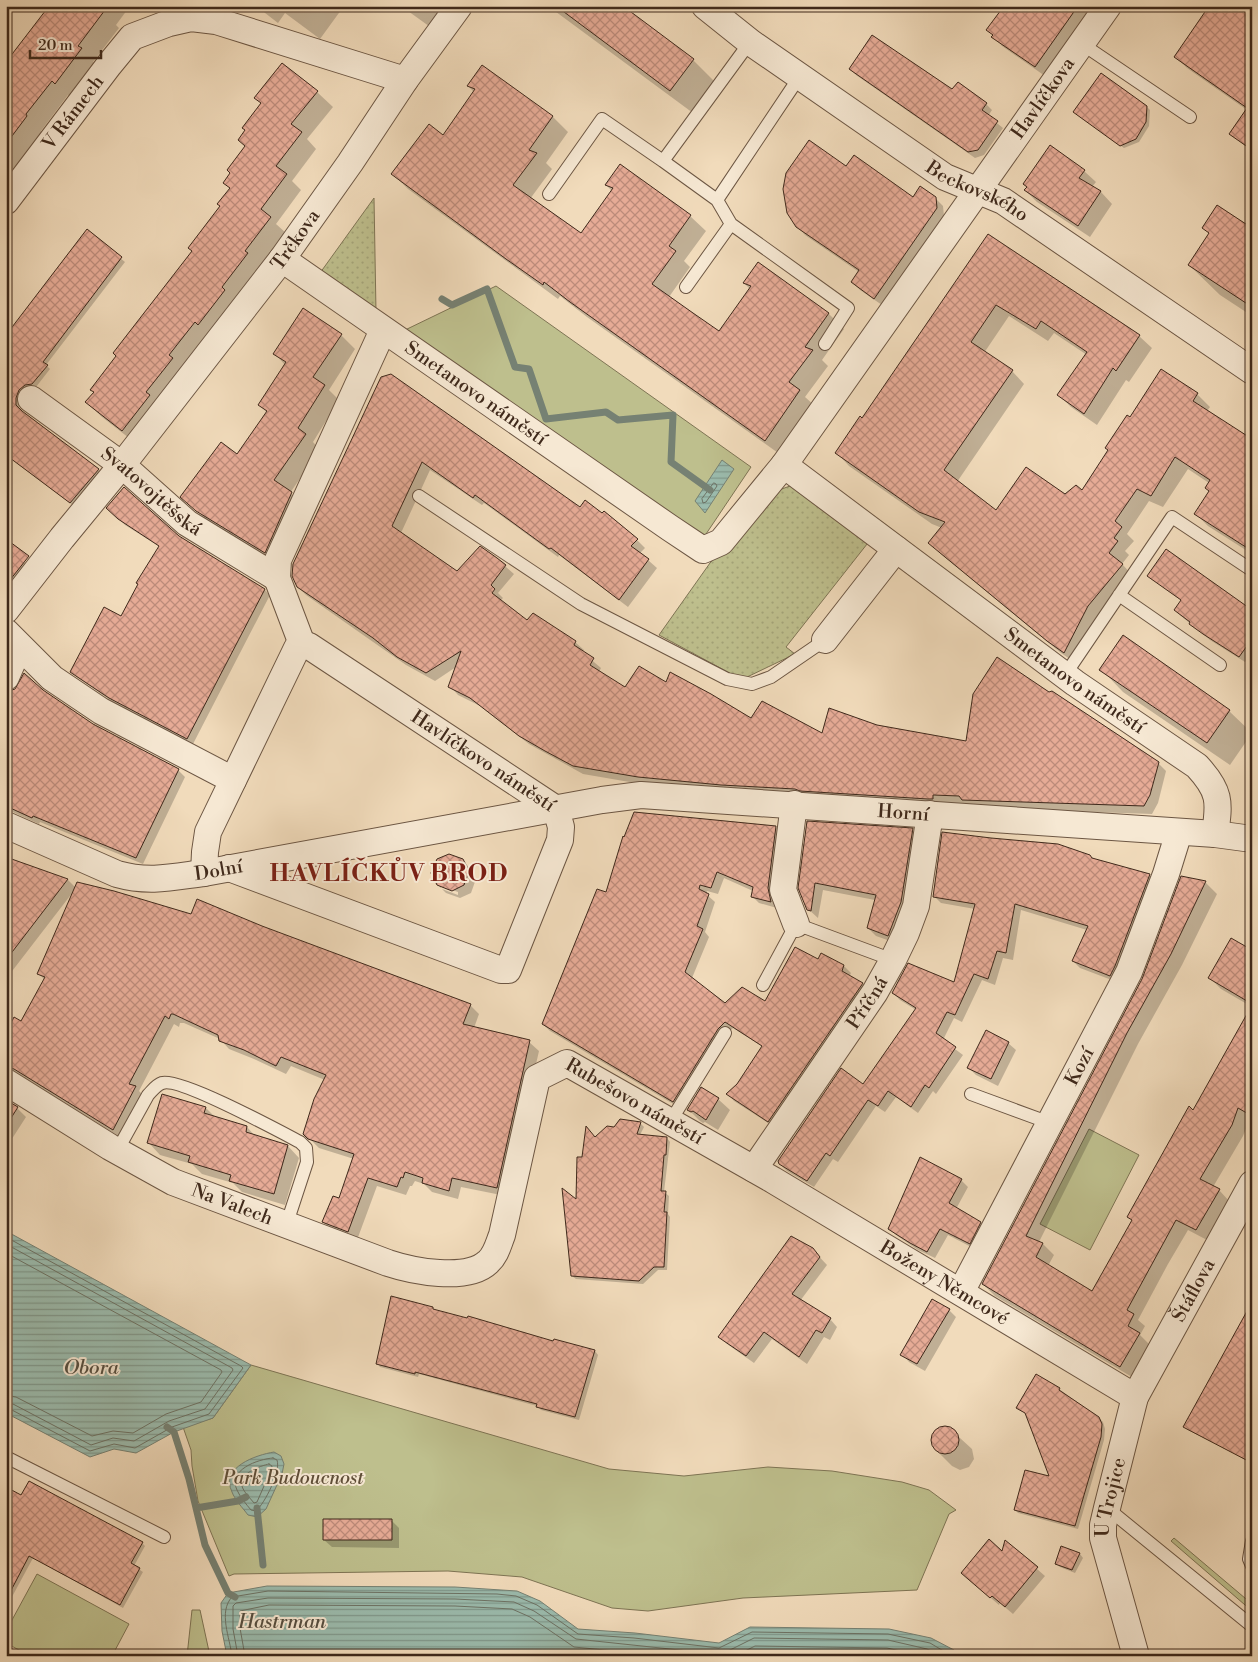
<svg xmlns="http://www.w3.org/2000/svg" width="1258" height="1662" viewBox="0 0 1258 1662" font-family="'Libre Bodoni',serif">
<defs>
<pattern id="grass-dots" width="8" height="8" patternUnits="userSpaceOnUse" patternTransform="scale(1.25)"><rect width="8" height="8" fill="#bebf8d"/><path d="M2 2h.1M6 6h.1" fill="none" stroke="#a4a479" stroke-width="1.8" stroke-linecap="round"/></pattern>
<pattern id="water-rules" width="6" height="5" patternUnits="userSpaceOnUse" patternTransform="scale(1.25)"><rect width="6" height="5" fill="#9bbbad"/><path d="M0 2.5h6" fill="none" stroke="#80988c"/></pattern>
<pattern id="building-cross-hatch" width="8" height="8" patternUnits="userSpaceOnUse" patternTransform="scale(1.25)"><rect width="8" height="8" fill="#e6ab96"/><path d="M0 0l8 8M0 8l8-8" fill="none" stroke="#bc8b7a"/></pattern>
</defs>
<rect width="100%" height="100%" fill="#f1dbbb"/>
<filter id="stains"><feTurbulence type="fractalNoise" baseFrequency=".004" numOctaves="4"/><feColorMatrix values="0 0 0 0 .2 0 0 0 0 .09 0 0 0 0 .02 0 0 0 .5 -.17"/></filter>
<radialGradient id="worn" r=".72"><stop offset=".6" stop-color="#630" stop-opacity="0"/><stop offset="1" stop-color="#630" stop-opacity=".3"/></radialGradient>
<!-- grass -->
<path fill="url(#grass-dots)" stroke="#7e7454" d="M374,198L376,312L320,273Z
M790,486L798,488L871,539L786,647L795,654L745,678H739L659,635L710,563L779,490Z"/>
<!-- green -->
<path fill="#bebf8d" stroke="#7e7454" d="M496,286L751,467L704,537L403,331Z
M1089,1129L1139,1155L1090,1250L1040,1224Z
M251,1365L609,1469L684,1476L768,1467L832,1471L902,1482L929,1490L956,1510L949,1514L917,1590L743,1598L648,1611L612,1608L522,1577L448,1571L234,1574L229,1576L198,1501L192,1466L191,1450L183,1427L213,1418Z
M1174,1538L1252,1604V1611L1171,1541Z
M37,1574L129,1624L112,1656H30L6,1643V1631Z
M192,1610H200L210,1656H187Z"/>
<!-- water -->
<path fill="url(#water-rules)" stroke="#768173" d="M722,460L734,469L705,513L695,501Z
M6,1231L251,1365L213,1418L174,1432L136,1453L114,1449L90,1457L6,1413Z
M274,1452L281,1456L284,1464L282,1474L266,1509L257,1517L248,1515C242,1507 235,1500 232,1492C220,1467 256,1455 274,1452Z
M267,1586L455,1587L517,1591L540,1601L578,1629L635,1633L719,1643L750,1627L889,1629L931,1638L954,1650L959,1656H227L222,1631L221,1603L228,1593Z"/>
<!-- shadow -->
<path fill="#0003" d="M46,6H130L116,25L119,28L93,62L96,65L71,98L68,95L41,131L42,132L6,183V64L49,9Z
M228,6H237L234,11Z
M256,6H344L320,39L285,13L278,23Z
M401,6H449L433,29Z
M548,6H621L693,60L715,82L693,113Z
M1006,6H1093L1045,76L1002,46L988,30Z
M1252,6V152L1231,134L1247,110L1187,68L1175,56Z
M483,67L553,117L568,132L546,163L552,169L530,199L581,235L612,191L606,185L690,216L706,231L684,261L690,267L669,297L719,333L750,289L744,283L759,264L829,314L844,329L822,360L828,366L805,397L815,406L781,455L587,317L560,296L558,299L408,189L393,174L443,136L474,92L468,86Z
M850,69L953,91L958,84L986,104L992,110L988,116L1003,128L984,155L975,158L856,75Z
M317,92L333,107L307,139L316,149L292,181L301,190L276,224L286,233L138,445L102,417L86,402L95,393L193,251L221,207L230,189L225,183Z
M1146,106L1150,110L1149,126L1139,142L1124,148L1078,115Z
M847,168L913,199L935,198L943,206L944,216L882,305L860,290L852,282L859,272L805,235L797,226Z
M1084,171L1096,182L1092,187L1101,192L1112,204L1090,237L1037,202L1025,190Z
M1203,227L1252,229V316L1220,295L1189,265L1210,234Z
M87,231L125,262L46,365L50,369L36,387L29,388L19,401V409L102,473L74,506L6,455V337Z
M989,236L1139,336L1152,348L1129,382L1126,380L1097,425L1071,407L1059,395L1087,355L1054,333L1048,341L1009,316L984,353L1012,371L1024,384L957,482L996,512L1082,492L1130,419L1197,394L1210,407L1207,411L1246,436L1252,427V554L1208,526L1196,514L1210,491L1209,483L1188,469L1163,507L1149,501L1127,534L1134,541L1125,551L1129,555L1122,564L1134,577L1077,664L1061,653L942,555L930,543L942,528L932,524L849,466L837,453L862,419Z
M341,335L355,349L329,390L339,400L313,442L320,450L290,493L306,508L280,567L212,525L182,497L237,456L267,413L260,405L285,365L275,354Z
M382,378L580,509L637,540L645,548L640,553L657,568L628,607L559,555L558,557L484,503L482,505L430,470L401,533L457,573L497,559L514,574L498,593L503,598L500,601L527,621L575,642L584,650L582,652L601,668L599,672L626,688L666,683L752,720L823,735L877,726L967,743L1158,763L1166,771L1158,803L1152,814L972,808L967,804L647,785L583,774L529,744L480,706L458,695L450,686L456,667L435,681L406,665L306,595L298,587Z
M108,508L178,537L264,589L270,595L193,744L116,704L78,678L72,672L122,617L160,547L125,525Z
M6,544L26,564L6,592Z
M1149,576L1252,611V652L1245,662L1210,640L1181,616L1175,610L1182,601Z
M1123,637L1229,711L1252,733L1230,765L1123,692L1101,669Z
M43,691L92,725L178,770L185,777L143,864L40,822L39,824L6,809V693Z
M776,827L783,834L777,908L759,903L752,896L753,891L724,878L718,894L707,891L706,894L715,902L705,932L709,937L692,978L725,1004L766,1002L818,960L844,966L851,973L849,977L862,984L869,991L776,1128L734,1101L728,1094L738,1085L763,1047L733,1028L725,1036L680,1108L550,1031L543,1024L606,894Z
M912,830L920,837L896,943L876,936L868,928L875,900L823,890L818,918L808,909L800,888Z
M1090,856L1094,859L1149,875L1156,882L1117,982L1080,968L1073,961L1087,930L1021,910L1013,960L1003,958L995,985L982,980L962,1022L954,1018L943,1040L963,1055L936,1094L933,1091L918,1113L896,1097L885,1112L876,1106L838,1162L833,1159L814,1187L787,1171L780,1164L863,1086L916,1010L900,1000L893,993L955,984L975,909L941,903L934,896Z
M6,858L68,880L76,888L192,916L262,927L470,1005L479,1014L474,1028L529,1042L539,1051L506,1196L461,1187L458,1199L432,1192L424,1184L415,1181L412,1186H410L406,1195L377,1186L357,1240L332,1231L323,1222L340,1200L354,1159L319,1148L305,1134L325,1080L291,1066L286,1074L254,1059L229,1049L220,1039L184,1023H180L179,1027L174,1024L139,1091L144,1096L122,1138L24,1078L6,1079V1036L22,1023L45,980L39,974L73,892L6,979Z
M462,860L470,868L476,879L471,893L460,898L446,893L442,889L458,895V892L441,886V888L438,885Z
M1182,877L1206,883L1217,894L1182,965L1138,1044L1039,1242L1043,1244L1054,1255L1048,1266L1093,1292L1133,1221L1128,1217L1194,1111L1252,1007V1120L1250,1119L1243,1136L1213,1187L1219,1190L1230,1202L1207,1240L1188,1230L1168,1264L1138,1320L1145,1326L1140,1335L1150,1345L1132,1377L995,1296L984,1285L1143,979Z
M1252,951V1007L1221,989L1210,978Z
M1008,1043L1016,1050L998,1086L976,1075L969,1068Z
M162,1095L206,1108L215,1117L247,1127L256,1137L288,1146L299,1158L285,1205L242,1192L233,1183L202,1174L192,1164L160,1155L149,1143Z
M718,1099L730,1110L718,1130L705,1122L703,1123L700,1121L689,1110Z
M6,1101L17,1108L26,1117L8,1145L6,1144Z
M640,1123L644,1127L640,1135L667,1138L670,1142L664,1192L669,1196L668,1214L670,1217L667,1270H658L643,1284L576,1279L572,1276L577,1202L584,1158L595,1139L615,1128Z
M921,1159L961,1180L968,1187L956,1209L980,1223L987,1230L977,1250L948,1235L935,1258L918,1250L896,1235L889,1228Z
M812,1249L827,1265L800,1301L830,1319L837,1327L830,1340L824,1337L807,1364L772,1339L754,1363L727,1344L720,1337Z
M1252,1305V1463L1188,1430L1184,1427Z
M432,1308L435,1311L554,1342L595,1351L598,1355L579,1420L541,1410L537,1406L419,1374L418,1377L380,1367L377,1363Z
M949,1310L956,1317L925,1371L909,1362L902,1354Z
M1059,1389L1099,1418L1103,1422L1105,1429L1104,1440L1078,1529L1018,1513L1015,1510L1051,1478L1027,1414L1021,1411Z
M948,1427L972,1449L974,1459L969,1467L960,1470L952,1466L936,1450L932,1443V1438L936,1431L939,1429Z
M6,1489L22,1497L142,1543L145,1546L134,1566L143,1572L123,1608L33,1558L6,1608Z
M392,1521L399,1528V1548L332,1547L324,1540Z
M1006,1542L1045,1576L1013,1614L1000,1603L999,1605L970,1580L1003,1553Z
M1062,1548L1080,1554L1083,1558L1075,1573L1060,1567L1056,1564Z"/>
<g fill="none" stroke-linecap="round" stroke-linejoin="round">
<!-- shore -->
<path stroke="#6d7264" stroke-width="1" d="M714,483L716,484L717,486L706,502L703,503L702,499Z
M6,1237L241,1366L243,1368L209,1414L172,1427L135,1448L114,1444L90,1451L10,1409H6
M6,1244L232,1368L233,1370L205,1409L169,1421L134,1441L113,1438L91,1445L13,1404L6,1403
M6,1253L221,1370L222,1372L201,1402L166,1414L133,1433L113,1431L92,1436L16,1397L6,1395
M273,1458L277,1460C281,1471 265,1503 256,1511L251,1510C246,1504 240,1497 237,1490C227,1470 258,1459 273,1458Z
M269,1464L272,1466L271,1470L257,1502L254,1503C250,1498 243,1491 242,1486C239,1473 260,1466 269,1464Z
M232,1656C230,1638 218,1612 232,1597L268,1591L497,1594L516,1596L537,1605L578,1634L634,1638L719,1648L752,1632L888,1634L930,1643L952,1656
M238,1656L233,1629V1606L236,1603L268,1598L455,1599L514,1602L534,1611L576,1639L717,1654L724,1653L754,1638L888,1640L927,1649L941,1656
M245,1656L240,1628V1611L269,1605L455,1606L512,1609L530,1617L574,1647L666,1656
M735,1656L755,1646L887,1648L923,1656"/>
<!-- stream -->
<path stroke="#768173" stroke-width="7" d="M442,299L452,305L487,289L515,367L529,369L546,419L606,412L618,420L673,415L671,462L710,490
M167,1427L174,1432L189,1479L205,1545L228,1593L235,1597
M196,1508L238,1501L246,1497
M257,1508L263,1565"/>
</g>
<!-- building -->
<path fill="url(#building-cross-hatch)" stroke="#3f291b" d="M49,6H108L78,46L82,48L55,84L52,81L26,114L27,116L6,144V62Z
M556,6H623L694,59L670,91Z
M1004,6H1078L1035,67L991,37L993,35L986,30Z
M1209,6H1252V150L1229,134L1247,108L1174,57Z
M872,35L952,89L958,82L987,103L982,110L998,121L978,150L968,152L849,69Z
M282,63L318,91L291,124L302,132L276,166L287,174L261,209L271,217L245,251L248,253L222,287L225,290L198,325L195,322L169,355L173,358L146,392L150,395L122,431L85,402L94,392L90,390L116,356L113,353L192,251L188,248L220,206L217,204L230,188L223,183L230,173L227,170L245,146L238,140L245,130L242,128L261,103L254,98Z
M482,65L553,116L529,150L537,153L513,185L581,233L613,188L605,185L620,164L691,215L669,246L676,251L652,284L693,313L719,331L751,286L743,283L758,262L829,313L805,347L813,350L789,382L800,390L765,441L570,302L544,282L543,285L506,259L391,174L429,124L443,135L475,89L467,86Z
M1101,73L1147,106L1146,122L1136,139L1120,146L1073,112Z
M809,140L846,166L854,155L913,197L920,186L936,197L937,208L874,299L851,282L859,270L796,227L787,213L783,189L786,173Z
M1050,145L1085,170L1079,178L1101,191L1078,226L1024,190L1027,187L1023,184Z
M1217,205L1252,228V307L1188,265L1209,233L1202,228Z
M87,229L122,257L43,362L48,365L32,384L25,385L19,390L16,398V405L22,411L99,469L70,503L6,455V335Z
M988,234L1140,335L1116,371L1113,368L1084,414L1057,395L1087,352L1041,321L1036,329L996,305L971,342L1013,370L944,470L996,510L1026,467L1065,494L1076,485L1082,490L1108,450L1105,448L1127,415L1130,417L1161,369L1198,393L1193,401L1252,439V551L1194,514L1209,491L1205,488L1210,480L1175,457L1151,496L1137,489L1115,521L1122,527L1114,538L1118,541L1109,553L1123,564L1088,606L1064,653L1047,641L928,543L945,522L919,512L835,453L860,416L862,418Z
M303,308L342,334L313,377L325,385L298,428L306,434L274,480L292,492L265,553L196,511L180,497L221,442L237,454L267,411L258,405L286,362L273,354Z
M391,374L580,507L585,500L602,513L604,511L638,539L631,546L649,559L619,600L551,548L549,549L475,495L473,498L422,462L392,526L457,571L480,546L497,558L506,565L491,585L495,589L492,593L527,620L533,613L576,641L574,645L594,658L590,665L625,687L639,666L666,682L670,672L711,694L751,718L762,701L822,733L829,708L877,725L966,741L973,694L997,657L1049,692L1052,691L1159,762L1150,795L1144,806L962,800L959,796L933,795V799H928L800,791L795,789L721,785L638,777L573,766L545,751L519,736L470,698L448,687L461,651L426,673L397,657L373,638L297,587L292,576L293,564L381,377Z
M124,487L179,536L265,589L187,739L109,698L70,672L104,607L121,616L138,584L136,583L159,546L118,519L106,508Z
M6,539L29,556L6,585Z
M1166,549L1252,610V639L1239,657L1203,634L1189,624L1190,622L1174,610L1181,600L1147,576Z
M1123,635L1230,710L1207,743L1099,670Z
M24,673L43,690L93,724L179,769L136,858L33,816L32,818L6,806V692L15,689Z
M634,812L776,826L768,888L771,902L751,897L753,887L717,872L711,888L700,885L699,889L709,894L697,926L703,929L685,972L725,1003L742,987L765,1001L795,947L818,959L821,953L844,965L842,971L863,983L768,1122L726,1094L737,1084L762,1046L725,1022L718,1029L673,1102L542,1024L597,889L606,892L623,836L624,837Z
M807,821L913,828L901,902L888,936L867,928L876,895L815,883L811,911L807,910L798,888Z
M942,832L991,838L1058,844L1090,855L1092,858L1150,874L1115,966L1110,976L1072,961L1088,926L1015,904L1006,953L997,951L988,979L974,974L955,1015L947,1012L936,1033L956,1047L929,1088L925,1085L911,1107L888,1091L878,1106L868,1100L830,1156L826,1153L807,1181L779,1164L778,1161L841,1068L863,1084L916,1008L892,993L908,963L954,982L975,904L933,897Z
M449,854L463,859L469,871L464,885L452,891L437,885L431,873L437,859Z
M6,857L68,879L6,960Z
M1181,876L1206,881L1171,954L1127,1033L1026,1236L1043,1243L1036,1257L1092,1291L1132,1220L1127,1217L1189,1106L1193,1110L1252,1005V1116L1238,1108L1232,1125L1200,1179L1220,1189L1196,1230L1176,1220L1127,1310L1134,1314L1128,1326L1140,1333L1120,1367L982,1284L1142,979Z
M77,882L114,891L191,914L197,899L262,926L471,1004L463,1024L530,1040L497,1188L452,1178L449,1191L422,1183L423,1178L405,1172L403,1178L401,1177L397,1187L368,1178L348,1232L322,1222L333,1196L339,1198L354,1154L308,1139L303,1134L314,1099L326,1075L281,1057L276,1066L244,1050L219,1041L218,1035L173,1014H171L169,1019L165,1016L129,1084L136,1086L113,1130L14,1069L6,1067V1033L14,1017L21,1021L45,977L37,974Z
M1231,938L1252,950V1004L1208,978Z
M986,1030L1009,1042L991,1079L967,1068Z
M701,1087L719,1098L706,1120L693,1111L691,1112L687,1110Z
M162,1094L206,1107L204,1113L247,1126L246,1132L288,1145L274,1194L229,1181L231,1175L188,1162L190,1156L147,1143Z
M6,1100L18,1107L6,1126Z
M620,1119L641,1122L637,1134L667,1137L666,1155H664L661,1191H666L664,1212H667L664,1267H654L639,1281L571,1276L562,1188L576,1199L577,1157H582L586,1126L595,1137L607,1126L614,1127Z
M920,1157L962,1179L949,1203L981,1222L970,1244L940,1229L927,1252L910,1243L888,1229Z
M791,1236L813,1248L820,1257L792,1294L831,1318L822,1333L816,1330L799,1357L764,1332L746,1356L718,1337Z
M391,1296L433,1307V1309L467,1318L468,1316L553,1341L554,1339L595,1350L575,1417L536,1407L537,1404L415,1372V1374L376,1364Z
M932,1299L950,1309L917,1364L900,1355Z
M1252,1302V1463L1183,1427Z
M1036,1374L1060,1388L1059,1390L1099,1417L1102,1424L1101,1437L1075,1526L1014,1510L1025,1470L1049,1476L1025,1413L1016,1408Z
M931 1440a14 14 0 1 1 28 0a14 14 0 1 1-28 0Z
M29,1481L143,1542L131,1563L140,1568L120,1605L29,1556L6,1600V1487L21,1495Z
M323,1519H392V1540H323Z
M989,1539L1002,1551L1005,1540L1038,1567L1005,1607L992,1596L990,1598L961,1573Z
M1061,1546L1080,1553L1072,1570L1055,1564Z"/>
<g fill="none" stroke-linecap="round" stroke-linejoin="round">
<!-- lane casing -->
<g stroke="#6c5643" stroke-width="14">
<path id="lane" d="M750,42L663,161L717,200L800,76
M1082,44L1190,117
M549,194L602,119L663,161
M717,200L731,224L848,308L825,344
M686,287L731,224
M419,496L581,604L727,679L752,684L771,677L825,640
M1119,595L1220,665
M1065,675L1172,517L1250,569
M763,985L796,924L893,960
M971,1094L1050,1123
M670,1122L725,1033
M117,1151L148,1095C152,1091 156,1085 162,1083C179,1077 279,1131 300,1142L306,1148L307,1162L286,1226
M6,1457L164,1537
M1107,1508L1252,1626
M1252,1541L1249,1559L1252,1566"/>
</g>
<!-- street casing -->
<g stroke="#6c5643" stroke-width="28">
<g id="street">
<path id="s1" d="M705,6L750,42L945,177L1003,201L1252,371"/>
<path id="s2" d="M6,201L109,65L132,37L169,23L191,18L216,21L405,80"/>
<path id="s3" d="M282,259L670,528L703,550L721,542L784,465L1108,6"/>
<path id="s4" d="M31,399L122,465L187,523L277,578"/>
<path id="s5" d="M784,465L1075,683L1197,766C1220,791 1220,801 1215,834"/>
<path id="s6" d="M6,610L62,538L122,465L282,259L350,163L405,80L459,6"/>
<path d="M6,632L52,678L101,711L233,780"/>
<path d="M825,640L896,549"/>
<path d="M302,644L277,578L278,560L383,330"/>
<path d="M6,677L19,647"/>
<path d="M794,804L783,890L796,924"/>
<path id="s7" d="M6,825L117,874C149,883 173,877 204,873L602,800L641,795L1215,834L1252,839"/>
<path id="s8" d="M204,873L205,852L208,832L297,648L302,644L309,646L556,809L561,827L560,840L508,970H501L229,868"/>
<path id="s9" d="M6,1082L110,1147L173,1182L388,1263C412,1271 467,1282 488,1262C496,1255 498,1245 502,1235L537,1078L567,1063L773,1180L1135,1397"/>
<path id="s10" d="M754,1169L875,992L893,960L906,933L916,906L930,814"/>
<path id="s11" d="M961,1292L1129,972L1166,874L1179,832"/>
<path id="s12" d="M1136,1656L1103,1538V1525L1107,1508L1135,1397L1252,1184"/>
</g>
</g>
<!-- lane -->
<use href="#lane" stroke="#f6e8d3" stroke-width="12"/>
<!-- street -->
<use href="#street" stroke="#f6e8d3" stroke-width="26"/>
</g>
<g text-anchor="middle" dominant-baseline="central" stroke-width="4" stroke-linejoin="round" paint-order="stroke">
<!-- street labels -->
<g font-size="19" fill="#3f291b" stroke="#f6e8d3">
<text stroke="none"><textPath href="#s3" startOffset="1080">Havlíčkova</textPath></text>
<text stroke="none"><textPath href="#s2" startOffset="111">V Rámech</textPath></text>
<text stroke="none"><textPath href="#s1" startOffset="330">Beckovského</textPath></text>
<text stroke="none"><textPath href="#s6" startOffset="470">Trčkova</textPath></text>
<text stroke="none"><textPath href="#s3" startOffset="236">Smetanovo náměstí</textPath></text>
<text stroke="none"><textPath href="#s4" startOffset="152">Svatovojtěšská</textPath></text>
<text stroke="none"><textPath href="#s5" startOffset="362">Smetanovo náměstí</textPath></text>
<text stroke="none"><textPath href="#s8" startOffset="468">Havlíčkovo náměstí</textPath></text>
<text stroke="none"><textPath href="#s7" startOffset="916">Horní</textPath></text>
<text stroke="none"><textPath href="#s7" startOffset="224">Dolní</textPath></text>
<text stroke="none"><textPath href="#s10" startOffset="201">Příčná</textPath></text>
<text stroke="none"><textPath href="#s11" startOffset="255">Kozí</textPath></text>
<text stroke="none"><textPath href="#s9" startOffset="831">Rubešovo náměstí</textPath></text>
<text stroke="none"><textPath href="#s9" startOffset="258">Na Valech</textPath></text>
<text stroke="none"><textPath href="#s9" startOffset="1190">Boženy Němcové</textPath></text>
<text stroke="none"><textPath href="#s12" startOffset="389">Štáflova</textPath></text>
<text stroke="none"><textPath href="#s12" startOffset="164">U Trojice</textPath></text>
</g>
<!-- park labels -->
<g font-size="19" font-style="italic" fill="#5f4e38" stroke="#f6e8d3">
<text x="293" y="1478">Park Budoucnost</text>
</g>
<!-- water labels -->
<g font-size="20" font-style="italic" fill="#564e40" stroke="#f6e8d3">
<text x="91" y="1368">Obora</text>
<text x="282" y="1622">Hastrman</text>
</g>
<!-- district labels -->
<g font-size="24" font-weight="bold" letter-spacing="1" fill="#7a1f14" stroke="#f6e8d3">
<text x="389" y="874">HAVLÍČKŮV BROD</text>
</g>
</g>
<!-- margin -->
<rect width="1258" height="1662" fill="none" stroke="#f1dbbb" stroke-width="25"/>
<rect x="8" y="8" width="1243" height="1647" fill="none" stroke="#3f291b" stroke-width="2.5"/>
<rect x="12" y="12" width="1233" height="1637" fill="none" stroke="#3f291b"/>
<!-- scale -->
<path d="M30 50v8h71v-8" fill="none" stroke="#3f291b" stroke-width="2.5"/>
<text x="38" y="50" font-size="15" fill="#3f291b" stroke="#f6e8d3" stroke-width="4" paint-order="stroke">20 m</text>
<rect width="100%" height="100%" filter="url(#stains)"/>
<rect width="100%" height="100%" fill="url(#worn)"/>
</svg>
